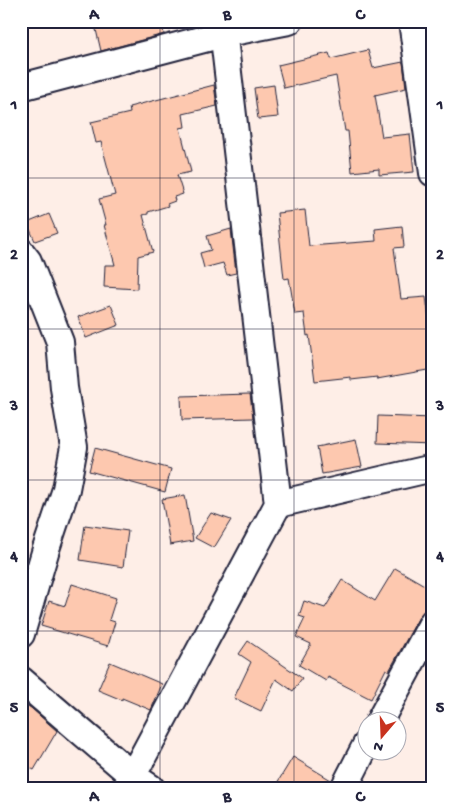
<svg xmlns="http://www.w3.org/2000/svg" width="454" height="809" viewBox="0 0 454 809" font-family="'Gochi Hand',sans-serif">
<rect width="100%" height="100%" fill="#feeee7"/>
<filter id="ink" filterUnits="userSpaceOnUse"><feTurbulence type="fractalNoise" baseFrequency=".02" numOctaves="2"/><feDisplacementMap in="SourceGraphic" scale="10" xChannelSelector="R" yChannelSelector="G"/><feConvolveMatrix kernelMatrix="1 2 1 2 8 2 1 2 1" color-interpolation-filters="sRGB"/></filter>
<g filter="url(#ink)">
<!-- building -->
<path fill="#fdc8af" stroke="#22223b" d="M94,21H161L164,34L101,51Z
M368,50L373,68L403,62L406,88L375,95L382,137L410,134L414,172L379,175V169L352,172L348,131H345L336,76L284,88L278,65L329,53L331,59Z
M214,85L217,106L183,114L185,127L180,128L191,172L177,175L183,194L174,197L175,201L167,204L168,206L148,212V214L143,215L153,252L138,256L137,289L104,287L105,265H115L104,225H106L99,199L115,195L101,142L96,143L91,122L130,113L129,107Z
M274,85L278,117L258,119L254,88Z
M305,210L309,246L376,241L375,229L402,226L404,247L394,248L401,299L426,297L433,350V369L377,379V377L351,380V377L315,381L309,335L307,336L304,313L295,314L289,278L284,279L277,213Z
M49,214L57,233L35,241L27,223Z
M231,229L236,273L227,275L223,263L204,268L200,253L211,250L207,236Z
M111,305L119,325L86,338L78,317Z
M250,394L253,418L182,420L181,396Z
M378,416L433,418V445L377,443Z
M356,439L362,467L322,474L317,447Z
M95,448L171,469L165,492L89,471Z
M185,495L193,541L170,545L162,499Z
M211,513L231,520L214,548L195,538Z
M85,525L128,531L123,567L80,560Z
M395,568L433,590V601L429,608L425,610L420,615L389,671L386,669L371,699L328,677L326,681L299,665L311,644L296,637L305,618L299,616L304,601L325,608L342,580L375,601Z
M72,584L116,598L109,620L115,622L108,646L41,626L49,601L65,606Z
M248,641L302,678L293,691L276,679L261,711L234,698L251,662L239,654Z
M110,662L162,684L151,710L122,698V700L98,690Z
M21,702L31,708L57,731L34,770L21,763Z
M293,757L331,780L329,788H274Z"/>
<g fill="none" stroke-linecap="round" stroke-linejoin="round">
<!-- minor casing -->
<g stroke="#22223b" stroke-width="30">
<path id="minor" d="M412,21L433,173
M21,87L223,34L289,21
M21,252L28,261L60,342L64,388L74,447L66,489L46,549L21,634
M278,504L433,468
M21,680L133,776L151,788
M379,722L433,622
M126,788L278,504L222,21
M344,788L366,745"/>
</g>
<!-- minor -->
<use href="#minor" stroke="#fff" stroke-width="26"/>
</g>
</g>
<!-- grid -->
<path fill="none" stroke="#22223b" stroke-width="1" stroke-opacity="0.55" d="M160,21V788M294,21V788M21,178H433M21,329H433M21,480H433M21,631H433"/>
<!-- margin -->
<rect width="454" height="809" fill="none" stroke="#fff" stroke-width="55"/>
<!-- north arrow -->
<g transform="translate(382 736) rotate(199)"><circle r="24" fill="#ffffff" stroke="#a7a7b1"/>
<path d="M0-4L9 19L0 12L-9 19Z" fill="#c8321e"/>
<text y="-8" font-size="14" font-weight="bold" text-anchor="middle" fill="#22223b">N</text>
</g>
<rect x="28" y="28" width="398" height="754" fill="none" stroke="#22223b" stroke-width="2"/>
<g font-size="16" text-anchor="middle" font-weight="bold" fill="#22223b">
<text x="94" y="19">A</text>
<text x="227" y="19">B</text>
<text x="360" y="19">C</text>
<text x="14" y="109">1</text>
<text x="440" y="109">1</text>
<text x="14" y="259">2</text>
<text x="440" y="259">2</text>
<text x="14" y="410">3</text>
<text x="440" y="410">3</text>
<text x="14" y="561">4</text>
<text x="440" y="561">4</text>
<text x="14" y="712">5</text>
<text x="440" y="712">5</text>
<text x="94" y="801">A</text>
<text x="227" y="801">B</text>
<text x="360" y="801">C</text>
</g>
</svg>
